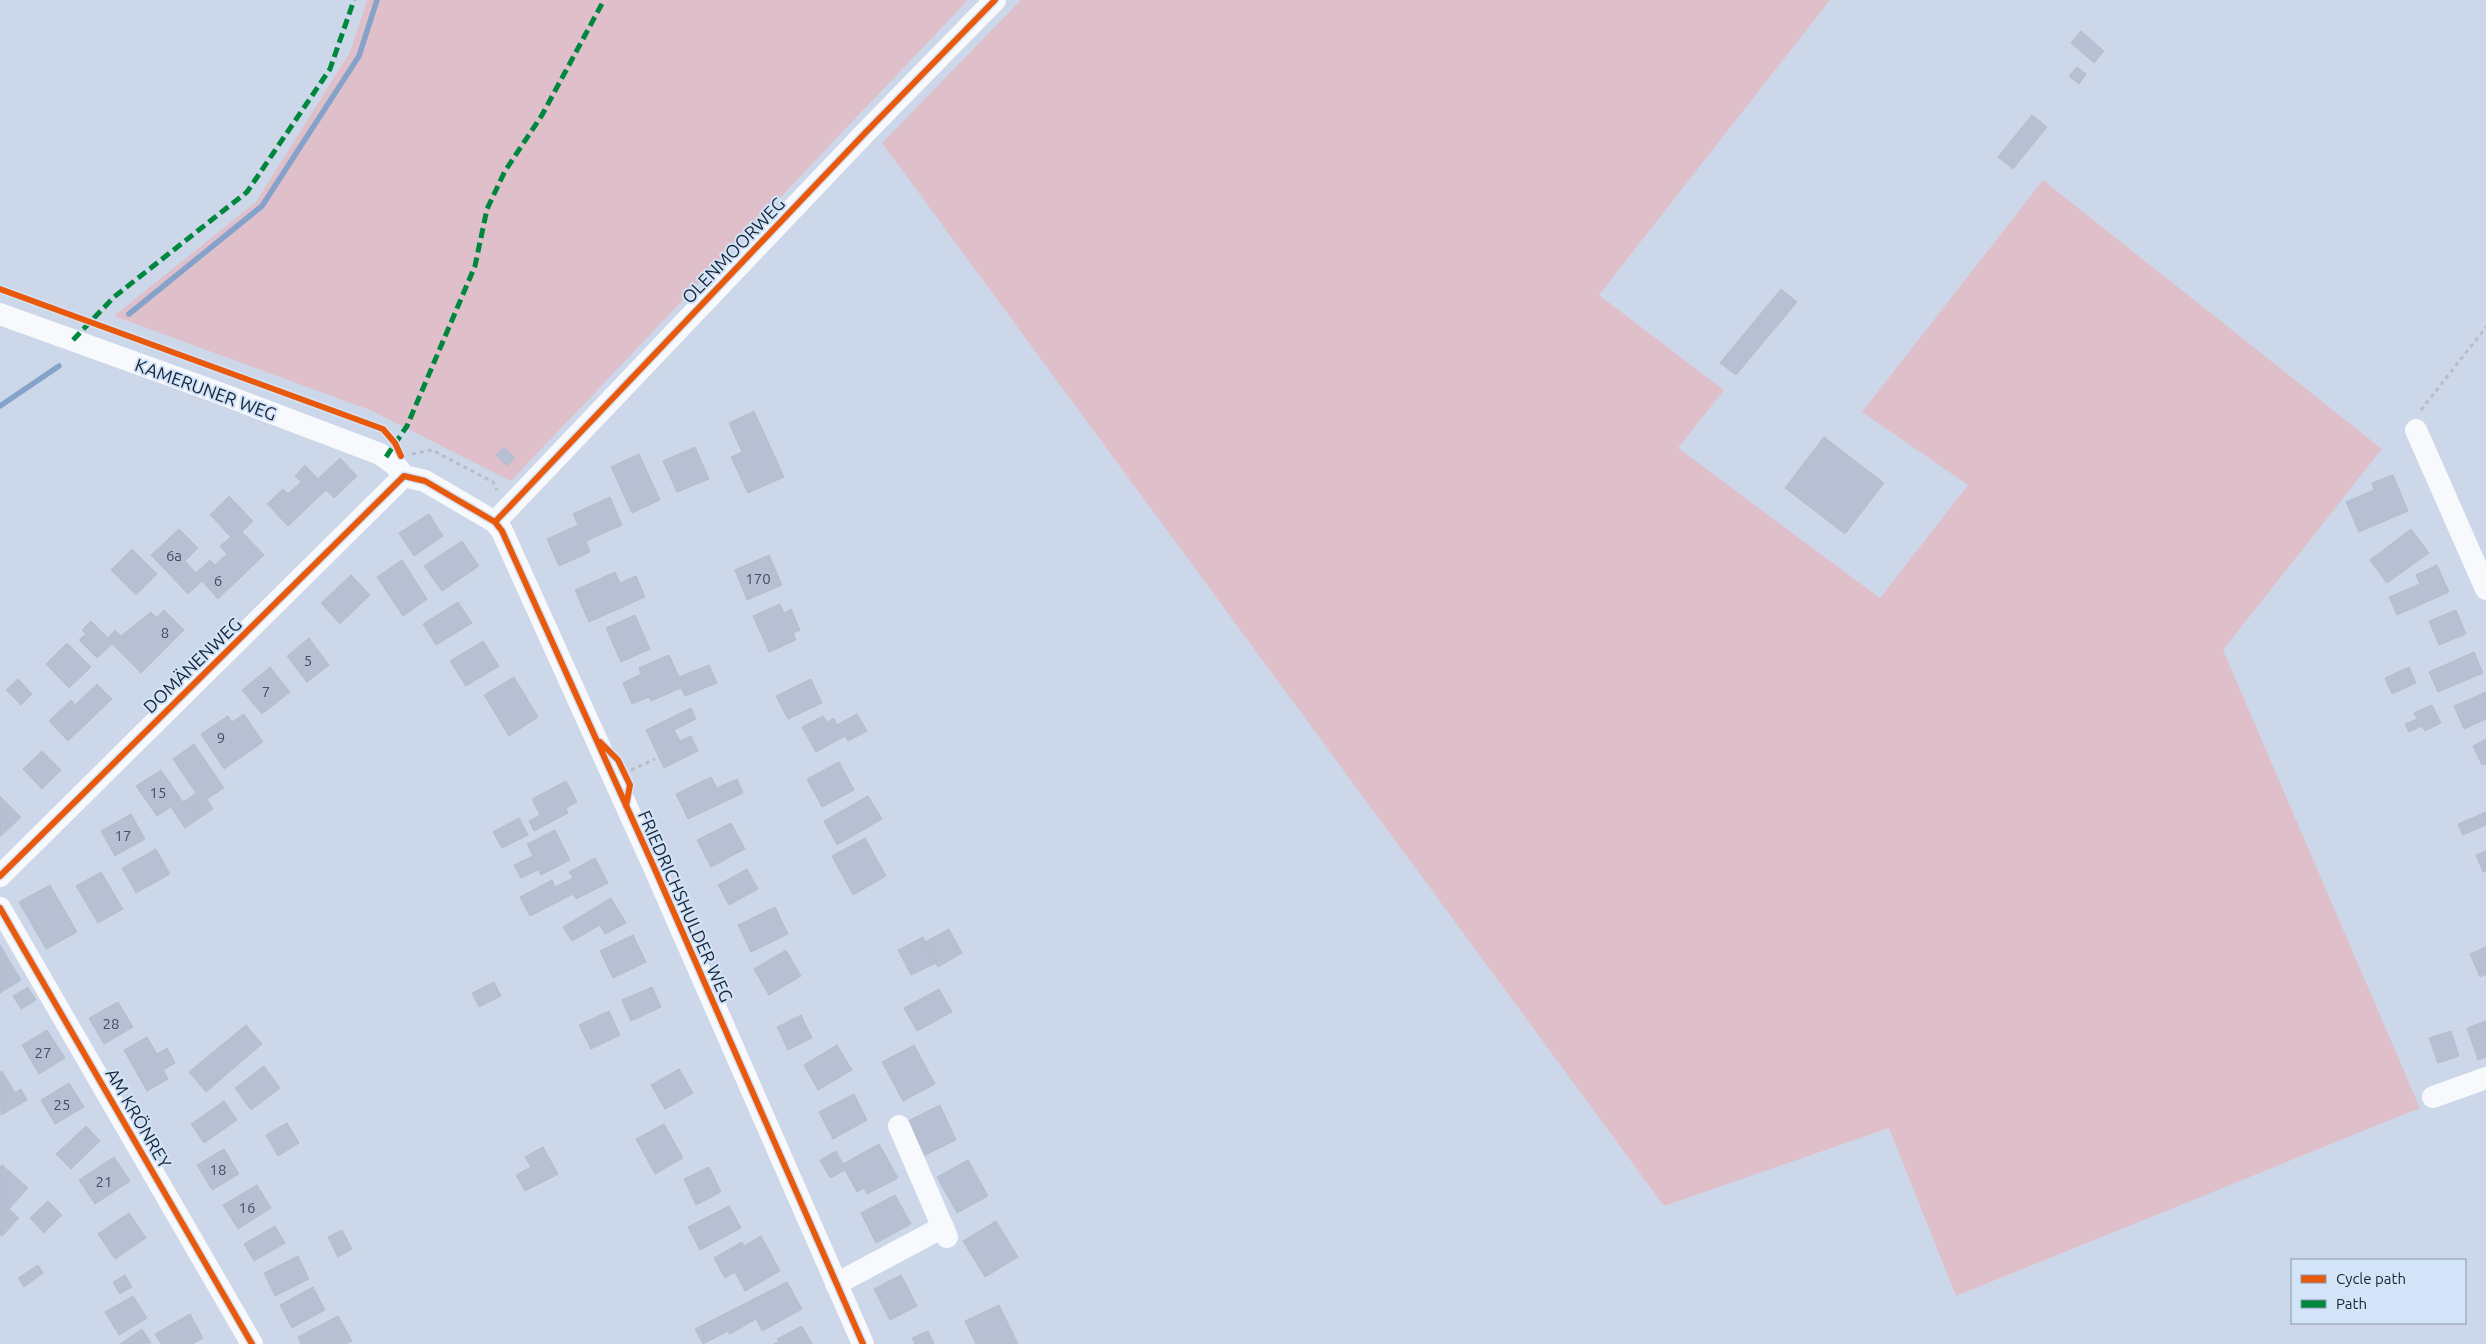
<svg xmlns="http://www.w3.org/2000/svg" width="2486" height="1344" viewBox="0 0 2486 1344" font-family="Ubuntu,sans-serif">
<rect width="100%" height="100%" fill="#ccd8e9"/>
<!-- green -->
<path fill="#dfc0ca" d="M367,0H968L511,481L370,410L114,316L256,202L350,52Z
M1021,0H1830L1599,295L1724,390L1678,448L1880,598L1968,485L1862,412L2043,180L2382,449L2223,650L2420,1108L1956,1296L1889,1128L1664,1206L882,143Z"/>
<g fill="none" stroke-linecap="round" stroke-linejoin="round">
<!-- stream -->
<path stroke="#85a2ca" stroke-width="5.5" d="M129,314L262,206L359,56L377,0
M0,406L59,366"/>
</g>
<!-- building -->
<path fill="#b7bfd2" stroke="#b4bcce" d="M2081,31L2104,51L2094,63L2071,43Z
M2077,67L2086,74L2079,84L2069,76Z
M2032,115L2047,127L2013,169L1998,157Z
M1781,289L1797,302L1736,375L1720,363Z
M754,411L784,477L748,493L731,457L742,452L729,423Z
M1824,437L1884,483L1845,534L1785,488Z
M504,447L515,458L507,466L496,455Z
M695,447L709,479L677,492L663,461Z
M639,454L660,500L632,513L611,467Z
M340,458L357,476L334,498L326,490L288,526L267,504L283,489L288,494L301,482L295,476L305,465L318,479Z
M2393,475L2408,511L2359,532L2346,502L2374,490L2372,483Z
M229,496L253,521L242,532L264,555L218,599L202,581L188,594L151,555L179,529L198,548L185,561L196,573L210,560L215,565L227,554L220,546L231,537L210,515Z
M610,497L622,525L586,541L590,552L559,566L547,539L578,525L573,514Z
M429,514L443,536L414,556L399,533Z
M2411,529L2429,553L2387,583L2370,560Z
M462,541L479,566L442,591L424,566Z
M132,549L157,574L136,595L111,570Z
M769,555L782,585L747,600L735,570Z
M402,560L427,599L403,616L377,577Z
M2437,565L2449,592L2397,615L2389,597L2420,584L2416,575Z
M615,572L620,583L636,576L645,597L589,622L575,590Z
M351,575L370,595L340,624L321,603Z
M458,602L472,623L436,645L423,624Z
M780,604L784,613L791,609L800,630L793,633L796,640L769,652L753,616Z
M164,610L184,630L141,673L112,644L97,658L79,640L86,634L82,630L91,621L108,638L115,630L121,636L151,612L157,618Z
M2456,610L2466,634L2439,645L2429,621Z
M635,615L650,649L621,662L606,628Z
M309,638L329,665L307,682L287,656Z
M483,641L499,666L466,686L450,661Z
M67,643L91,667L69,688L46,664Z
M2474,652L2483,673L2438,692L2429,672Z
M669,655L679,677L709,665L717,683L685,696L681,688L651,701L649,697L632,704L623,683L641,674L639,668Z
M270,667L290,692L262,714L242,690Z
M2409,667L2416,683L2392,694L2385,678Z
M514,677L538,717L509,736L484,695Z
M18,679L32,694L21,705L6,690Z
M811,679L822,703L788,719L776,696Z
M97,684L112,699L68,741L49,721L71,700L75,705Z
M2486,692V719L2464,729L2454,706Z
M2432,705L2441,723L2425,731L2422,726L2409,732L2405,724L2417,719L2414,713Z
M691,708L696,719L674,730L680,741L691,736L698,751L664,768L646,730Z
M244,714L263,742L224,769L201,734L228,716L232,722Z
M857,714L867,731L848,741L845,736L816,752L802,727L823,716L827,722L834,718L837,725Z
M2486,739V764L2482,765L2473,746Z
M194,744L224,788L207,799L213,809L201,817L188,799L196,793L173,759Z
M42,751L61,770L42,789L23,769Z
M839,762L854,790L822,807L807,779Z
M161,770L183,802L188,799L201,817L185,828L171,807L157,816L136,786Z
M711,777L717,788L737,779L743,793L688,819L676,794Z
M566,781L577,802L566,808L568,813L534,831L529,821L540,815L532,799Z
M0,796L21,817L0,837Z
M868,796L882,819L837,845L824,821Z
M2486,812V825L2463,835L2458,824Z
M131,814L145,839L115,856L101,831Z
M519,818L528,835L502,848L493,832Z
M731,823L745,849L711,867L697,840Z
M555,830L570,860L541,875L538,870L521,878L514,865L533,856L527,844Z
M865,838L886,876L853,895L832,856Z
M156,849L170,874L136,893L122,868Z
M2486,851V871L2483,872L2476,855Z
M595,858L608,883L576,899L573,894L530,916L520,897L552,880L555,887L573,878L569,872Z
M747,869L758,889L729,905L718,885Z
M101,872L123,909L98,923L76,886Z
M50,885L77,932L46,949L19,902Z
M611,898L626,923L605,934L600,925L572,941L563,927Z
M775,907L788,934L751,952L738,925Z
M949,929L962,953L938,967L925,942Z
M633,935L646,962L613,978L600,951Z
M923,937L936,963L911,975L898,950Z
M0,945L21,980L0,993Z
M2486,947V974L2480,977L2470,954Z
M786,950L801,976L769,995L754,969Z
M494,982L501,996L479,1007L472,993Z
M28,987L36,1000L21,1009L13,996Z
M652,987L661,1007L631,1021L622,1000Z
M939,989L952,1012L917,1031L904,1008Z
M118,1002L133,1027L104,1044L89,1018Z
M609,1011L620,1035L591,1049L579,1025Z
M801,1015L812,1038L788,1050L777,1027Z
M2486,1021V1057L2478,1060L2467,1028Z
M246,1025L262,1044L206,1092L189,1072Z
M47,1030L65,1058L39,1074L22,1045Z
M2451,1031L2459,1056L2438,1063L2429,1038Z
M147,1037L157,1054L167,1048L175,1063L163,1070L168,1079L147,1091L124,1050Z
M837,1045L852,1070L818,1090L804,1065Z
M914,1045L935,1084L903,1101L882,1062Z
M264,1066L280,1088L251,1110L235,1088Z
M679,1069L693,1093L665,1109L651,1085Z
M2,1071L15,1093L21,1089L27,1100L1,1115L0,1072Z
M69,1083L84,1107L55,1124L41,1100Z
M854,1094L867,1120L833,1139L819,1112Z
M224,1101L237,1120L204,1143L191,1124Z
M940,1105L956,1140L925,1155L908,1121Z
M287,1123L299,1143L278,1156L266,1135Z
M664,1124L683,1158L655,1174L636,1139Z
M86,1126L100,1141L71,1169L56,1154Z
M879,1144L898,1178L867,1194L864,1188L857,1192L845,1170L830,1178L820,1160L836,1151L843,1164Z
M543,1147L558,1174L525,1191L516,1175L531,1167L525,1157Z
M224,1149L239,1174L212,1190L197,1165Z
M114,1157L130,1181L95,1204L79,1180Z
M968,1160L988,1196L957,1213L937,1177Z
M2,1165L28,1188L9,1209L19,1218L2,1236L0,1234V1167Z
M709,1167L721,1192L696,1205L684,1179Z
M257,1185L271,1208L238,1229L223,1205Z
M895,1195L911,1224L876,1243L861,1213Z
M48,1201L62,1215L44,1233L30,1218Z
M729,1206L741,1228L700,1250L688,1227Z
M129,1213L146,1238L115,1259L98,1234Z
M996,1221L1018,1257L985,1277L963,1241Z
M275,1226L285,1243L254,1261L244,1244Z
M342,1230L352,1249L338,1257L328,1237Z
M761,1236L780,1271L745,1291L735,1272L725,1278L714,1258L742,1242L744,1246Z
M298,1256L309,1279L275,1296L264,1273Z
M38,1265L43,1273L24,1287L18,1278Z
M125,1275L132,1287L120,1294L113,1282Z
M901,1275L917,1306L890,1320L874,1289Z
M787,1282L802,1309L762,1331L756,1319L730,1334L728,1331L703,1344L695,1329Z
M313,1287L325,1310L292,1328L280,1305Z
M133,1296L147,1318L119,1335L105,1312Z
M999,1305L1018,1344H976L965,1321Z
M190,1314L203,1338L192,1344H161L155,1334Z
M338,1316L352,1341L345,1344H301L298,1337Z
M802,1326L812,1344H774L779,1342L777,1339Z
M142,1329L151,1343L120,1344Z
M928,1331L934,1344H915L912,1338Z"/>
<g fill="none" stroke-linecap="round" stroke-linejoin="round">
<!-- path -->
<path stroke="#b7bdc4" stroke-width="3" stroke-dasharray="4 4" stroke-linecap="butt" d="M0,289L190,358
M264,385L383,429L385,433
M2421,410L2486,327
M412,454L432,450L493,482L497,490
M631,770L655,759"/>
<!-- minor -->
<path stroke="#f7f9fc" stroke-width="22" d="M0,314L214,391L380,454L395,465L404,476
M2416,430L2486,589
M404,476L425,481L495,522L502,531L653,865L863,1344
M495,522L866,132L995,0
M0,876L404,476
M0,908L252,1344
M2433,1097L2486,1078
M899,1126L947,1237
M836,1284L943,1227"/>
<!-- quiet -->
<path stroke="#00873e" stroke-width="5" stroke-dasharray="10 5" stroke-linecap="butt" d="M73,340L114,297L247,192L330,69L354,0
M386,457L407,426L475,266L487,209L505,171L542,115L604,0"/>
<!-- cycleway casing -->
<g stroke="#d3e3f8" stroke-width="9">
<path id="cycleway" d="M0,289L383,429L395,443L401,456
M495,522L866,132L995,0
M600,742L618,760L630,785L626,806
M0,876L404,476L425,481L495,522L502,531L653,865L863,1344
M0,908L252,1344"/>
</g>
<!-- cycleway -->
<use href="#cycleway" stroke="#e8590c" stroke-width="6"/>
</g>
<g text-anchor="middle" dominant-baseline="central" stroke-width="4" stroke-linejoin="round" paint-order="stroke">
<!-- number labels -->
<g font-size="15" fill="#424f62">
<text x="174" y="555">6a</text>
<text x="758" y="578">170</text>
<text x="218" y="580">6</text>
<text x="165" y="632">8</text>
<text x="308" y="660">5</text>
<text x="266" y="691">7</text>
<text x="221" y="737">9</text>
<text x="158" y="792">15</text>
<text x="123" y="835">17</text>
<text x="111" y="1023">28</text>
<text x="43" y="1052">27</text>
<text x="62" y="1104">25</text>
<text x="218" y="1169">18</text>
<text x="104" y="1181">21</text>
<text x="247" y="1207">16</text>
</g>
<!-- street labels -->
<g font-size="18" fill="#152437" stroke="#d3e3f8">
<text transform="translate(733 250) rotate(-46)">OLENMOORWEG</text>
<text transform="translate(206 389) rotate(20)">KAMERUNER WEG</text>
<text transform="translate(192 665) rotate(-44)">DOMÄNENWEG</text>
<text transform="translate(686 906) rotate(66)">FRIEDRICHSHULDER WEG</text>
<text transform="translate(139 1118) rotate(60)">AM KRÖNREY</text>
</g>
</g>
<!-- legend -->
<rect x="2291" y="1259" width="175" height="65" fill="#d3e3f8" stroke="#8797ab"/>
<rect x="2301" y="1275" width="25" height="8" fill="#e8590c" stroke="#8797ab"/>
<text x="2336" y="1284" font-size="15" fill="#152437">Cycle path</text>
<rect x="2301" y="1300" width="25" height="8" fill="#00873e" stroke="#8797ab"/>
<text x="2336" y="1309" font-size="15" fill="#152437">Path</text>
</svg>
